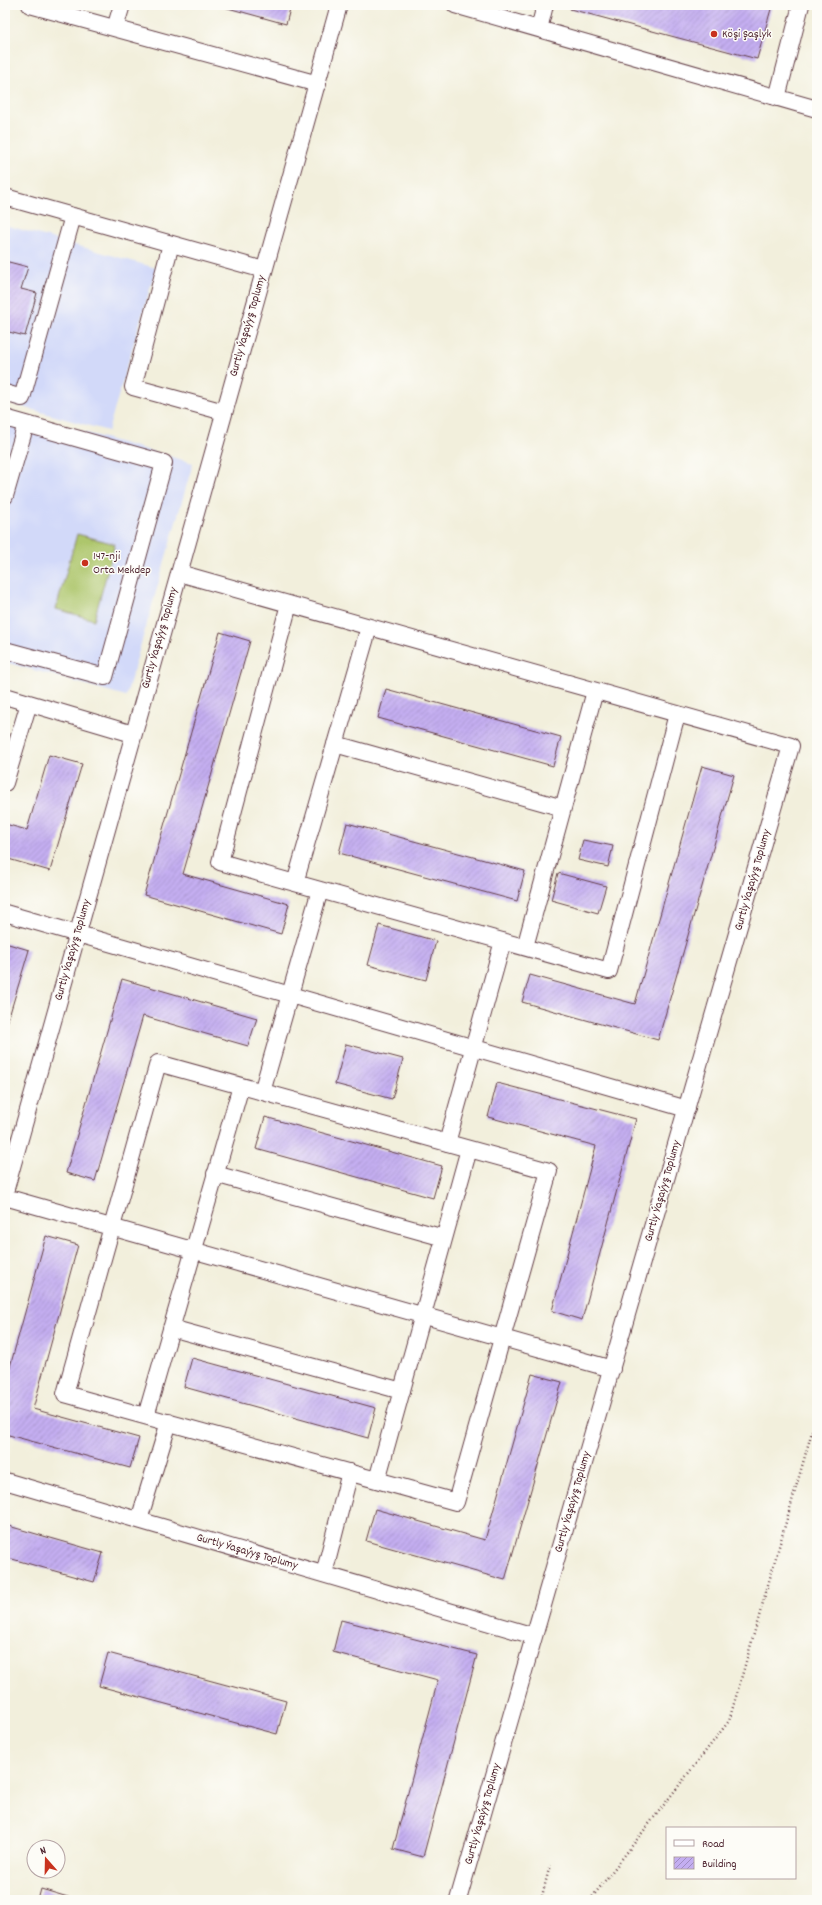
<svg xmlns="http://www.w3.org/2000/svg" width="822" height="1905" viewBox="0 0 822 1905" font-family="Dekko,sans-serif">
<defs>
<pattern id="building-hatch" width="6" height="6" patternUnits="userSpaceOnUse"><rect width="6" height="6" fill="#c4aef1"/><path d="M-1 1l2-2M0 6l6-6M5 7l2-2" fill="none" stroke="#a18dc3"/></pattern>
</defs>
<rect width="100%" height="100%" fill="#fdfcf7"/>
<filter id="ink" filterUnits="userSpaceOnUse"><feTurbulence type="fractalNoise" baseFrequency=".025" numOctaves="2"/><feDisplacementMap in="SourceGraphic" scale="8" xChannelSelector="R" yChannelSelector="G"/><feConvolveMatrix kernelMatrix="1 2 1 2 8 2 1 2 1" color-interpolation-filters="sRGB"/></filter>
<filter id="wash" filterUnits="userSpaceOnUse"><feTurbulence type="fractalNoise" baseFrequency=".012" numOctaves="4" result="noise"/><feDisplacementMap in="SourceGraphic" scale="16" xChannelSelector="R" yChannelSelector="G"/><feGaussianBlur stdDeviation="0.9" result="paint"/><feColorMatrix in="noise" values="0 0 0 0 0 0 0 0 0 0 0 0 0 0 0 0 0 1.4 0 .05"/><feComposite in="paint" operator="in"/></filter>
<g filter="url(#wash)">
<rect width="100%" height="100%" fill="#f2efdc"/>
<!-- built -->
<path fill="#d2d9f9" d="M5,225L156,268L108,431L5,402Z
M5,410L193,463L126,696L5,662Z"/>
<!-- grass -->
<path fill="#adc66c" stroke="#7c724c" d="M77,534L115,544L94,620L56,609Z"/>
<g id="blocks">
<!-- building -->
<path fill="url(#building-hatch)" d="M217,5H291L286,24Z
M571,5H757L771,9L757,59L570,9Z
M5,261L28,267L21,289L37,293L25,336L9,332L5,344Z
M220,632L250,641L183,874L289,904L281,934L144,895Z
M386,689L561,737L553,766L378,718Z
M49,755L82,764L50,871L5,858V824L27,830Z
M702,766L734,775L658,1040L522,1002L530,975L635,1004Z
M347,823L525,871L517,901L339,853Z
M583,840L613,846L608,867L578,860Z
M558,873L606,886L598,913L551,900Z
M379,925L436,941L426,980L368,965Z
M5,943L29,950L5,1030Z
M122,979L257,1018L248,1046L143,1016L95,1181L66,1173Z
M346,1044L403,1059L392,1099L335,1084Z
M497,1083L636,1119L582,1320L552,1311L596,1146L488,1117Z
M265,1117L442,1166L433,1198L256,1149Z
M46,1236L78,1245L33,1409L139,1438L130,1468L5,1434V1385Z
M192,1358L376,1408L368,1438L184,1387Z
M532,1374L562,1382L505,1580L366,1541L375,1509L485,1540Z
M5,1525L103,1553L94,1582L5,1557Z
M341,1620L477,1655L423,1857L393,1849L438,1680L333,1652Z
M108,1653L286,1701L277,1734L99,1686Z
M41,1889L78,1900H38Z"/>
</g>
</g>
<g filter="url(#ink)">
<use href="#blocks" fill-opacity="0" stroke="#633e46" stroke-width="1"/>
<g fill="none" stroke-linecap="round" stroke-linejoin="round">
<!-- minor casing -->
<g stroke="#633e46" stroke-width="18">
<path id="minor" d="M30,5L318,84
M455,5L817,109
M115,28L122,5
M539,29L545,5
M777,98L801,5
M5,197L264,270
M171,244L133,387L224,412
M5,393L22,398L73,216
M5,418L164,463L105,677L5,650
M5,496L26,424
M179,573L791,746L458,1900
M289,604L220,862L609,971L677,714
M5,696L133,734
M335,744L563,808
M5,783L29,703
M295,883L369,627
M5,913L687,1109
M525,947L595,691
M158,1063L549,1171L456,1502L65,1394Z
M262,1092L320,890
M447,1143L503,941
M215,1174L444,1238
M5,1192L339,5
M5,1197L612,1369
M171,1328L402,1391
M146,1416L241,1086
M377,1480L469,1149
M5,1481L534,1636
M139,1520L169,1422
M324,1574L350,1472"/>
</g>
<!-- path -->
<path stroke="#633e46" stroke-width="2.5" stroke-dasharray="1 3" stroke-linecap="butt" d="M541,1900L550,1865
M590,1900L729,1721L817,1414"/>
<!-- minor -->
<use href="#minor" stroke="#fff" stroke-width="16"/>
</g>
</g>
<!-- markers -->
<g fill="#c8321e" stroke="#fdfcf7" stroke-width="1.5">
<circle cx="714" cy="34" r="4"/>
<circle cx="85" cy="563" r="4"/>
</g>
<g text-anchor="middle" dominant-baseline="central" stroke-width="3" stroke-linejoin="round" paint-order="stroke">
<!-- poi labels -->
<g font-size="12" fill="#4a1f2b" stroke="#fdfcf7" text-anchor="start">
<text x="722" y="34">Köşi Şaşlyk</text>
<text x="93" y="556">147-nji<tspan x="93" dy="14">Orta Mekdep</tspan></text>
</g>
<!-- street labels -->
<g font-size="12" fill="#4a1f2b" stroke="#fdfcf7">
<text transform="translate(248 326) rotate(-74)">Gurtly Ýaşaýyş Toplumy</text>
<text transform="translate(160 638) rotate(-74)">Gurtly Ýaşaýyş Toplumy</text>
<text transform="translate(753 880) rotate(-74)">Gurtly Ýaşaýyş Toplumy</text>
<text transform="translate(73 950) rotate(-74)">Gurtly Ýaşaýyş Toplumy</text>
<text transform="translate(663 1191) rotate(-74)">Gurtly Ýaşaýyş Toplumy</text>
<text transform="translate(573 1502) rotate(-74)">Gurtly Ýaşaýyş Toplumy</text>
<text transform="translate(247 1552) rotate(16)">Gurtly Ýaşaýyş Toplumy</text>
<text transform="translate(483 1814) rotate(-74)">Gurtly Ýaşaýyş Toplumy</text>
</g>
</g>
<!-- margin -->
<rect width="822" height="1905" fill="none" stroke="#fdfcf7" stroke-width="20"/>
<!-- legend -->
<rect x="666" y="1827" width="130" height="52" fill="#fdfcf7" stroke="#b5a4a5"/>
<rect x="674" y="1840" width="20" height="6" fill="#ffffff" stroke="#b5a4a5"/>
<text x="702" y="1847" font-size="12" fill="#4a1f2b">Road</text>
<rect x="674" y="1857" width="20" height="12" fill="url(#building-hatch)" stroke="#b5a4a5"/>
<text x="702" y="1867" font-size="12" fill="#4a1f2b">Building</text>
<!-- north arrow -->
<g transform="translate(46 1859) rotate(340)"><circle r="19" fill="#fdfcf7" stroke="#b5a4a5"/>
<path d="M0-3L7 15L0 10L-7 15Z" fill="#c8321e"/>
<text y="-6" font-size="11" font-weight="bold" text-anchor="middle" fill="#4a1f2b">N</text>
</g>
</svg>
